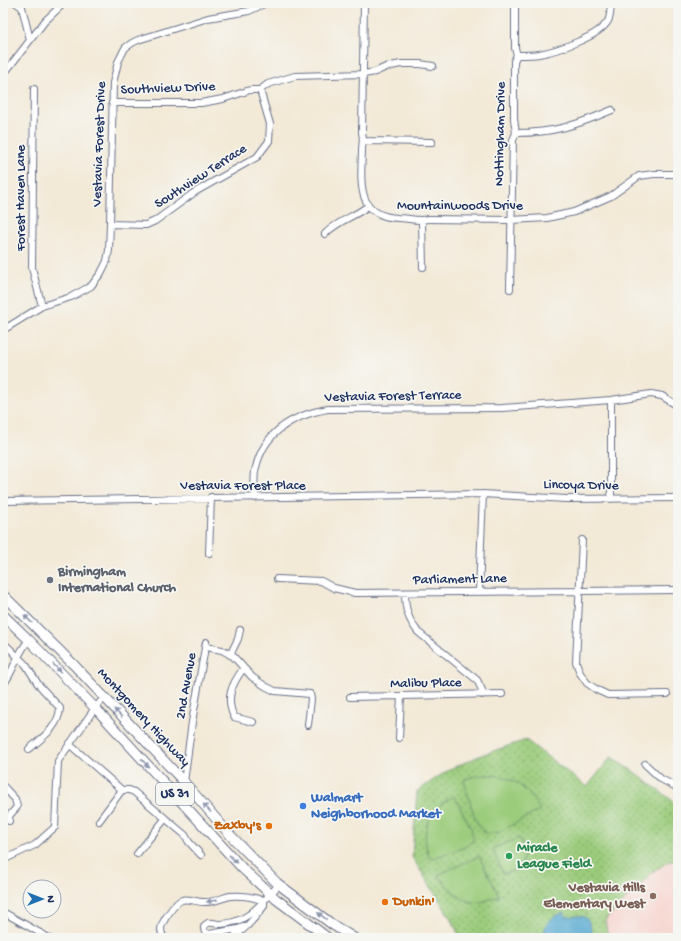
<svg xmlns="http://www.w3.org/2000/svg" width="681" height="941" viewBox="0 0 681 941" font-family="'Gochi Hand',sans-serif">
<defs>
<pattern id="green-dots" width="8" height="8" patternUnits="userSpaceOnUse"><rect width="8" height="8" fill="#9bcc7b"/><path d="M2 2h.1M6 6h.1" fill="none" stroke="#7ea668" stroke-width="1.8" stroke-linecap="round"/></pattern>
</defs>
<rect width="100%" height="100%" fill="#f6f6f2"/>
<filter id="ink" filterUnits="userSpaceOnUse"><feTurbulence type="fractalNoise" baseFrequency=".025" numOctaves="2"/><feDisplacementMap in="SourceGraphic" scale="8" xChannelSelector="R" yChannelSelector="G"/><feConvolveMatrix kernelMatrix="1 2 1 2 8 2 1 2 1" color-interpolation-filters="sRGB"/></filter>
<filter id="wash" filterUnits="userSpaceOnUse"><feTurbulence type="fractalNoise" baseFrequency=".012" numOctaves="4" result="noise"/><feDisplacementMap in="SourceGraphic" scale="16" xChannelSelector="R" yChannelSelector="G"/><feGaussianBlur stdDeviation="0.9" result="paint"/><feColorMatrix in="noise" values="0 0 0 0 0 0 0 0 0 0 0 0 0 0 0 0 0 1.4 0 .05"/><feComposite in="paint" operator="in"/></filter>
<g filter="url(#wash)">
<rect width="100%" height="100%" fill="#f3e9d7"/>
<!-- built -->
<path fill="#f7d0ca" d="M669,861L678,862V938H608L605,920L653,872Z"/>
<!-- green -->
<path fill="url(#green-dots)" stroke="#5b7e6c" d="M526,740L587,787L611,757L633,771L678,805V862L669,861L653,872L605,920L608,938H460L453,922L412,857L417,791L450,769L484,754Z"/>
<!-- pitch -->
<path fill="#9bcc7b" stroke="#5b7e6c" d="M484,775C511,774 527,787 540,810L497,833L494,832L488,834L485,833C483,829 482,829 479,826C475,822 466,788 464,780L472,777Z
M454,796L472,830L471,833L474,838L472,842L467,844L465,847L430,859C419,831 428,810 454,796Z
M519,838C529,856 524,869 503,874L493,850L494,848Z
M479,856L499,896C493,898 486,901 480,902C462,905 448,887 438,875Z"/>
<!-- water -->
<path fill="#54a8d0" stroke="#386c97" d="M562,913H565V917C589,915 588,915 593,938H543C544,925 550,918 562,913Z"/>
</g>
<g filter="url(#ink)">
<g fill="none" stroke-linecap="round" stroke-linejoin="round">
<!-- street casing -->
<g stroke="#677088" stroke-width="8">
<path id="street" d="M16,3L22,7L30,40
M364,3L362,133C364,140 362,143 362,151C361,183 356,216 398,218C408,218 419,222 428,219L511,220L547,218L574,212L611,196L639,176L654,174H678
M517,55C524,55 532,55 539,54C556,51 599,37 608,21C611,16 610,9 611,3
M3,75L45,21L64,3
M34,89L32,268L42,306
M112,103H201L223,99L250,90H260L268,84L295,76L364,74L375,72L386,67L401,64H420L433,66
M516,133C554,133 577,125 612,110
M364,141L432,142
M422,221L423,267
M110,224L146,225L155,221L195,192L257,157L269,141L270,124L260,90
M325,234C337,221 354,217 368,206
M510,289L513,140L516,133L514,119V61L517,55L515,48V3
M3,330L42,306L71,297L91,286L101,273L107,261L109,250L110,224L113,83L118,62L125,48L132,43L138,40L208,18L249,11L264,4
M255,498C255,488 253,476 256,467C265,431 293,415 328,409L502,408L611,400L651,394L662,396L678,406
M611,499V400
M3,501L483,494L566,499L678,498
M582,540L576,662L580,673L587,683L597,690L608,695L667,694
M209,553L211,497
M277,579L321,581L334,588L355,593L678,590
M479,592L483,494
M405,593C405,609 408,619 418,632L477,680L482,690V695
M3,642L26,665L38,684L60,708C59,727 42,738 29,749
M206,647L222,650L233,656L252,677L265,686L275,691L310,694L311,699L308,725
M230,655L238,639L240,630
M243,669C232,684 225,698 234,717L253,722
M3,685C14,671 17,653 29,640
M350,697L502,694
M399,738L401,696
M69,744L122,790H129L134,792L185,835L189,842L201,855
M645,764L661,779L678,788
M184,782L192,722L206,642
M3,786L15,799L17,807L9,816V821
M99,821L122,790
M137,854L165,819
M3,860L35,845L55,827L58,761L95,708L104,698
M3,912L49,938
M248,925L238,929L209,934L205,932C203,928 204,925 208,923C213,922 216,924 220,924C250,923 260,903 279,885
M164,938C162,935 161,933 161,929C161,923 175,902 182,900C188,898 196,902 203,902C213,903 221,898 230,896C241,895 254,897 264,901
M232,938C245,930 255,918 264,906V902"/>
</g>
<!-- primary casing -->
<g stroke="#677088" stroke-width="11">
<path id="primary" d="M3,595L74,665L184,782L232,837L277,883L333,925L354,938
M3,615L28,639L99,712L243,869L276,899L328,938"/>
</g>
<!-- street -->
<use href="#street" stroke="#fff" stroke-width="6"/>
<!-- primary -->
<use href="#primary" stroke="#fff" stroke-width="9"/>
</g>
<!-- one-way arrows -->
<defs><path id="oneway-solid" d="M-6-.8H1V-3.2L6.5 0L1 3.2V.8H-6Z"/></defs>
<g fill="#8d97ae">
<use href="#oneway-solid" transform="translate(28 619) rotate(-136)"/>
<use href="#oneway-solid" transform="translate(57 668) rotate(46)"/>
<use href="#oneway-solid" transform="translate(118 713) rotate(-133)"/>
<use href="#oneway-solid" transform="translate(145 763) rotate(48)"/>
<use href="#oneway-solid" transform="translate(207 808) rotate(-132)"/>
<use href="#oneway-solid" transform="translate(233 859) rotate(46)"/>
<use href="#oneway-solid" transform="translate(212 901) rotate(171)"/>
<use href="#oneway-solid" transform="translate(322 916) rotate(-143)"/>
</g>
</g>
<!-- markers -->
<circle fill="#6b7280" stroke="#f6f6f2" stroke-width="1.5" cx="50" cy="580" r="4"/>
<circle fill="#3f7fe0" stroke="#f6f6f2" stroke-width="1.5" cx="303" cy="806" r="4"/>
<g fill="#e8710a" stroke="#f6f6f2" stroke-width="1.5">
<circle cx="269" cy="826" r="4"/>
<circle cx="385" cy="902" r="4"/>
</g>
<circle fill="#2e9e5b" stroke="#f6f6f2" stroke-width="1.5" cx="509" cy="856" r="4"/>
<circle fill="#8d6e63" stroke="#f6f6f2" stroke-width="1.5" cx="653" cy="896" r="4"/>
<g text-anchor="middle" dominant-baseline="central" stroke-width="3.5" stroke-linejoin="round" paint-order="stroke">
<!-- shield labels -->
<rect fill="#f6f6f2" stroke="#5d6b8a" stroke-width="1" x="156" y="783" width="38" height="22" rx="3"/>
<g font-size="13" font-weight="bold" fill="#1b2f5e">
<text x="175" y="794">US 31</text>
</g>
<!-- street labels -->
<g font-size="14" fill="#1b2f5e" stroke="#f6f6f2">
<text transform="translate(168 89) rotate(-2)">Southview Drive</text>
<text transform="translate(501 134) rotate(-89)">Nottingham Drive</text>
<text transform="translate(100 144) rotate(-88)">Vestavia Forest Drive</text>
<text transform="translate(201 177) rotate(-33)">Southview Terrace</text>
<text transform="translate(21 198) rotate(-90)">Forest Haven Lane</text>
<text x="460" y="206">Mountainwoods Drive</text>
<text transform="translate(393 397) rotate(-1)">Vestavia Forest Terrace</text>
<text x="243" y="486">Vestavia Forest Place</text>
<text transform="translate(581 486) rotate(1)">Lincoya Drive</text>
<text transform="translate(460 580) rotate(-1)">Parliament Lane</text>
<text transform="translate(426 684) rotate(-1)">Malibu Place</text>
<text transform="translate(187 686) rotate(-80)">2nd Avenue</text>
<text transform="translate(143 718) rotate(47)">Montgomery Highway</text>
</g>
<!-- worship labels -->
<g font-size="14" font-weight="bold" fill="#5b616d" stroke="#f6f6f2" text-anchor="start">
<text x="58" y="572">Birmingham<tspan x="58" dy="16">International Church</tspan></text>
</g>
<!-- shop labels -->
<g font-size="14" font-weight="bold" fill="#366cbe" stroke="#f6f6f2" text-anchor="start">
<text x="311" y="798">Walmart<tspan x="311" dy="16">Neighborhood Market</tspan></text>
</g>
<!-- food labels -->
<g font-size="14" font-weight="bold" fill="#c56008" stroke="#f6f6f2" text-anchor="end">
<text x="261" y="826">Zaxby's</text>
<text x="393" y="902" text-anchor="start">Dunkin'</text>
</g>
<!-- leisure labels -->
<g font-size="14" font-weight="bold" fill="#27864d" stroke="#f6f6f2" text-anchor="start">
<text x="517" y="848">Miracle<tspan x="517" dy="16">League Field</tspan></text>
</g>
<!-- education labels -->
<g font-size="14" font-weight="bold" fill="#785e54" stroke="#f6f6f2" text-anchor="end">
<text x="645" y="888">Vestavia Hills<tspan x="645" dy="16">Elementary West</tspan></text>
</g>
</g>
<!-- margin -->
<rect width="681" height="941" fill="none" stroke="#f6f6f2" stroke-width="16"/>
<!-- north arrow -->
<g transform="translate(42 899) rotate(90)"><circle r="19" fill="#f6f6f2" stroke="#9ea6b7"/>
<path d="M0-3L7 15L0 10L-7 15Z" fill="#1f6fb2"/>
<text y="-6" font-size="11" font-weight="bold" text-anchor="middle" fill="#1b2f5e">N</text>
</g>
</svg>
